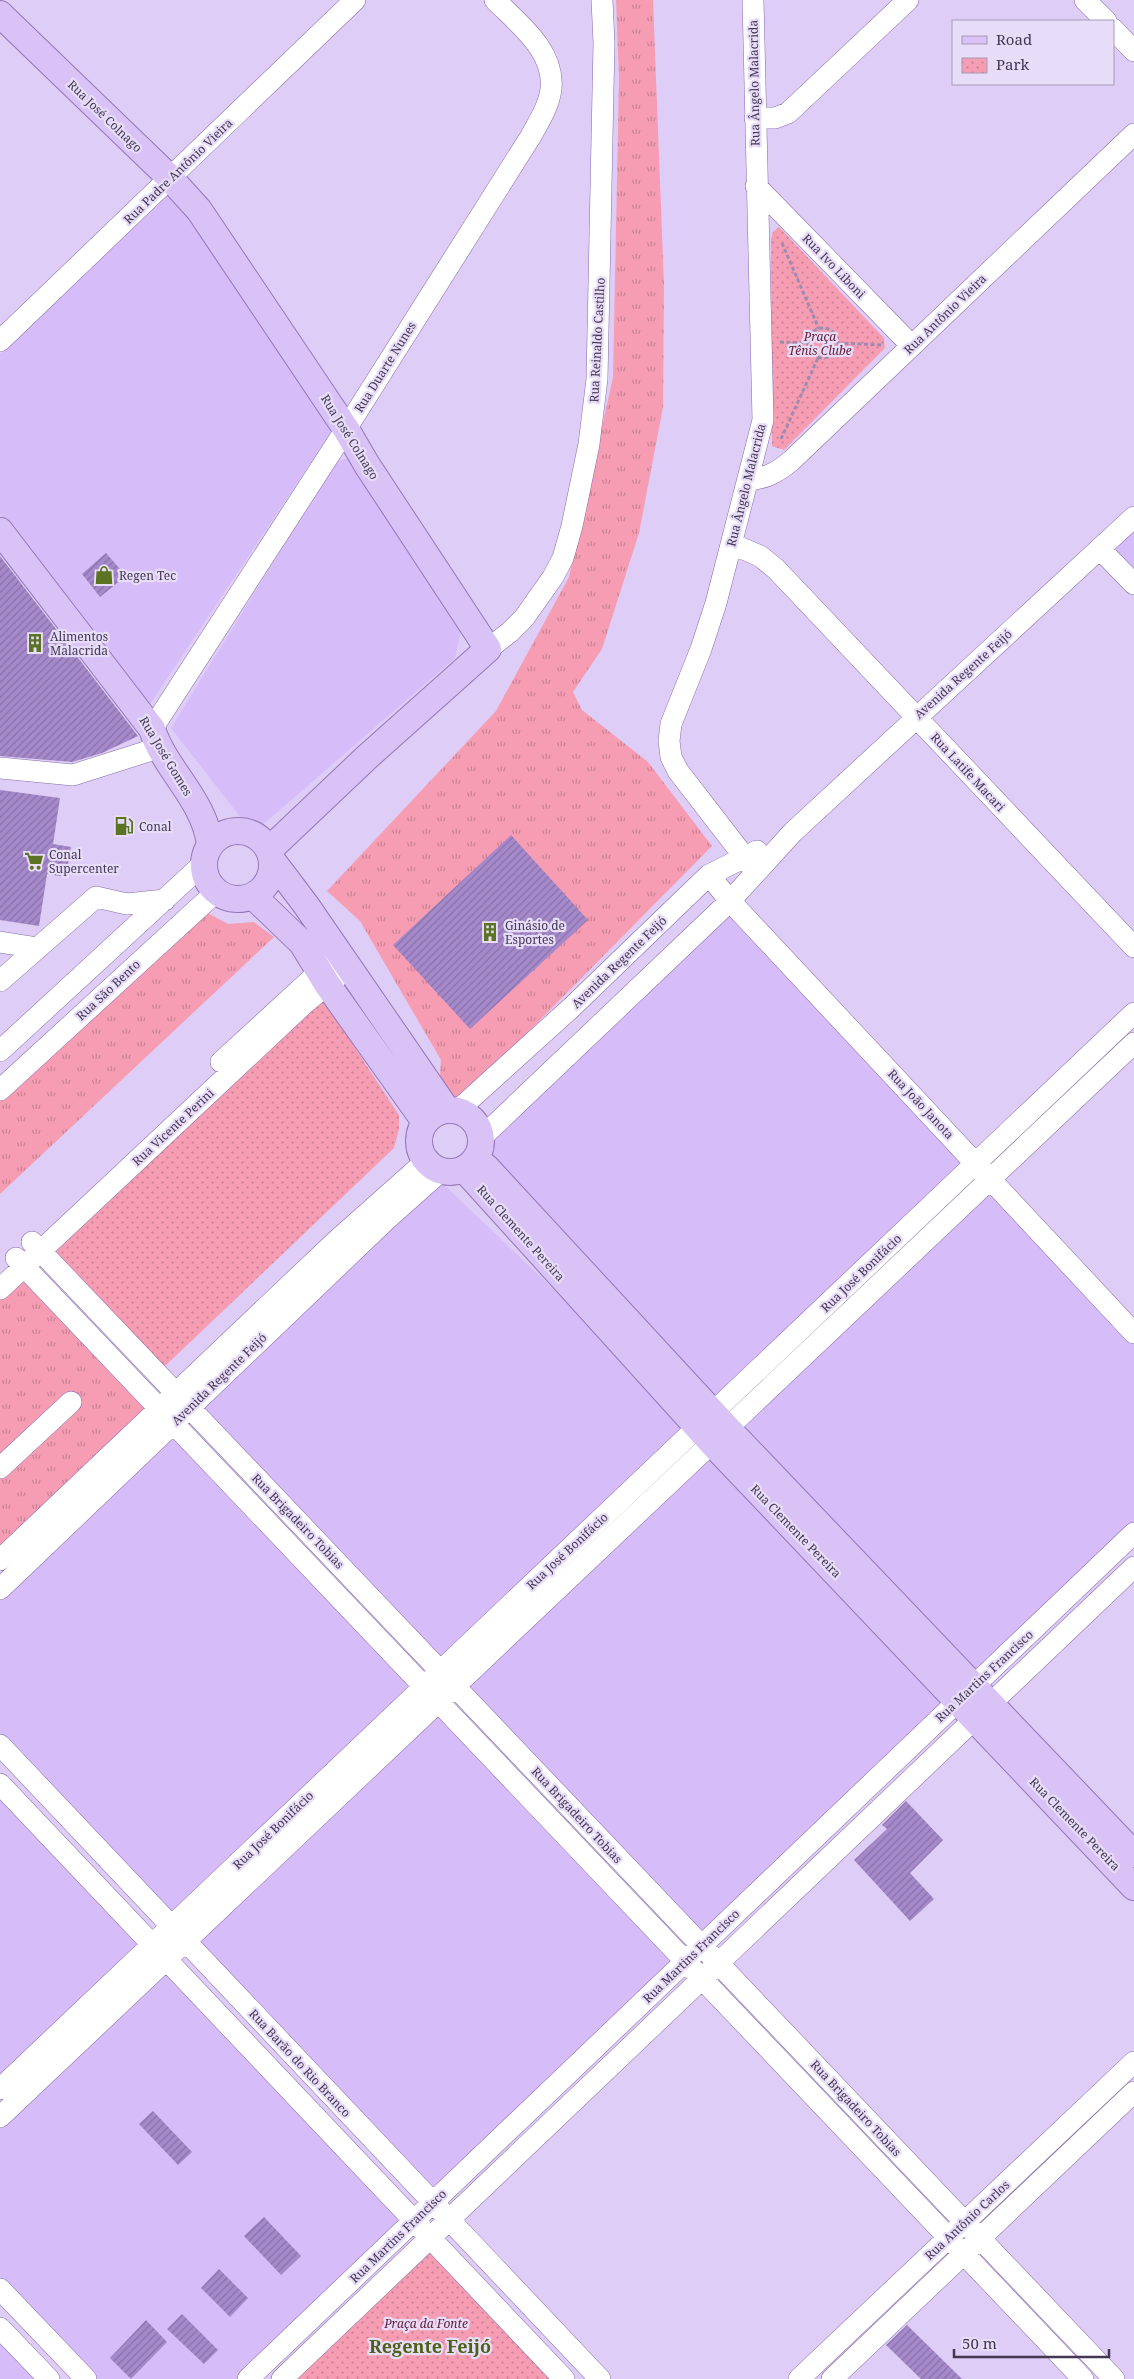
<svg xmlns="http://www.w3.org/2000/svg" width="1134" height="2379" viewBox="0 0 1134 2379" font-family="'Noto Serif',serif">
<defs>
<pattern id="grass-tufts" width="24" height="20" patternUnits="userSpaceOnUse" patternTransform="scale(1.25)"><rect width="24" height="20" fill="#f79db3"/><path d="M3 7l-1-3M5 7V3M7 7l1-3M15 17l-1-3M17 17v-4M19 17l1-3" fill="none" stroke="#ca8194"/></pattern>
<pattern id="park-dots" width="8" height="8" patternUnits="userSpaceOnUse" patternTransform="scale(1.25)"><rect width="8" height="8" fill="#f79db3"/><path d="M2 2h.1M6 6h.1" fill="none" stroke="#ca8194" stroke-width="1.8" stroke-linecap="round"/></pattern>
<pattern id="building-hatch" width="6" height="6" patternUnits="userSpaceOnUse" patternTransform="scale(1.25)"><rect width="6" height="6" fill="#a589ca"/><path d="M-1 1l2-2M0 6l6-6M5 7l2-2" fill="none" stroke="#8871a7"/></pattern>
</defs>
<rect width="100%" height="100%" fill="#decdf6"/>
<!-- built -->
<path fill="#d6bcf9" d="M169,186L337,423L146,710L0,514V354Z
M351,457L463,621L455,658L253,833L171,728L335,462Z
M1134,517V584L1100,549Z
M730,901L976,1163L714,1413L477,1149Z
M438,1179L698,1427L441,1671L190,1408Z
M990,1179L1134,1333V1533L974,1687L728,1429Z
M173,1423L425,1686L172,1926L0,1745V1589Z
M712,1443L957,1702L701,1946L455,1686Z
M438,1701L685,1961L432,2203L185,1941Z
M0,1784L153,1944L0,2089Z
M166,1960L413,2221L248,2379H86L0,2289V2117Z
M0,2328L49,2379H0Z"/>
<!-- grass -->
<path fill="url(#grass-tufts)" d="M616,0H653L664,286L663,407L639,533L602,649L573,692L582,710L648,762L712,846L462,1099L439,1090L441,1060L360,921L327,891L496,711L569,577L613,377L619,78Z
M204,911L228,924L254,922L274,937L0,1194V1084Z
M24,1267L159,1408L0,1560V1289Z"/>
<!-- park -->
<path fill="url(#park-dots)" d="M779,227L884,338L885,348L784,450L772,446L771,239L773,232Z
M321,996L399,1115V1129L394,1148L163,1368L53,1251Z
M428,2244L555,2379H286Z"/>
<!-- building -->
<path fill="url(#building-hatch)" d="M106,553L126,576L100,597L82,574Z
M0,556L138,736L102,753L72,762L0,756Z
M0,790L60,798L53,844L71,847L66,877L47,874L39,926L0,920Z
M511,835L588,920L470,1029L393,945Z
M906,1801L943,1840L910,1873L934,1899L910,1921L854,1860L887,1829L882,1825Z
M153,2111L192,2152L178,2165L139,2124Z
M264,2217L301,2256L281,2275L244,2236Z
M219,2269L248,2298L230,2317L201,2288Z
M182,2314L218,2350L204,2364L167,2329Z
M146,2320L167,2342L131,2379L110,2358Z
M907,2325L962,2379H921L886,2345Z"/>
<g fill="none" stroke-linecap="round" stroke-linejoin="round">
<!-- minor casing -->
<g stroke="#876baa" stroke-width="22">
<path id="minor" d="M753,0L763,420L716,603L701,649L671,724L669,741L671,757L678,771L756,872
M1085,0L1106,21
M1113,29L1134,51
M755,118H775L788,113L908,0
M756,186L912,346
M0,341L355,0
M749,480C767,478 778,472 792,460L1134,134
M732,544L760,556L776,569L1134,947
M1100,549L1134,584
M488,649L510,632L524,618L553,577L563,558L572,526L589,444L597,379L604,43L602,0
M152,729L346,429L531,136C539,121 549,106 551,89C555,51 519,24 495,0
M0,768L73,775L158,748
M709,875L730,901L1134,1333
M0,942L38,948
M0,981L96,897L127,904L165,900
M0,1051L203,864
M221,1062L331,961
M0,1090L216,892
M457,1111L572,1007L709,875L757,851
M481,1138L730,901L793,832L1134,517
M32,1242L1114,2379
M16,1258L1083,2379
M0,1289L306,1002L339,975
M0,1468L71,1402
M0,1560L336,1241L426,1161
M0,1589L386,1220L441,1171
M0,1745L600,2379
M0,1784L564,2379
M0,2089L1134,1013
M0,2117L1134,1043
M0,2289L86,2379
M0,2328L49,2379
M248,2379L1134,1533
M282,2379L1134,1567
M799,2379L1134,2062
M832,2379L1134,2092"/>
</g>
<!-- major casing -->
<g stroke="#9477b9" stroke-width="28">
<path id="major" d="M0,14L170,178L199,210L346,429L367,465L488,649L366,758L269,850
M0,531L152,729C165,770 205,800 210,845
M204 865a34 34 0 1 1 68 0a34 34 0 1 1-68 0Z
M272,860L306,905L447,1110
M253,896L302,943L327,984L425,1122
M419 1141a31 31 0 1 1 62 0a31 31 0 1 1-62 0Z
M486,1167L728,1429L1134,1854
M464,1169L712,1443L1134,1887"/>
</g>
<!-- path -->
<path stroke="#9c8db0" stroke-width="3" stroke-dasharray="4 2.5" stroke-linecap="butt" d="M782,243L819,329
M808 343a15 15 0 1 1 30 0a15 15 0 1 1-30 0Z
M780,342L808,343
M838,343L882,345
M781,439L818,358"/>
<!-- minor -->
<use href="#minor" stroke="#fff" stroke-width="21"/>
<!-- major -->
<use href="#major" stroke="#d9c2f6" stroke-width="26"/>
</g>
<!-- icons -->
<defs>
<g id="shop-bare" transform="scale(1.5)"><path d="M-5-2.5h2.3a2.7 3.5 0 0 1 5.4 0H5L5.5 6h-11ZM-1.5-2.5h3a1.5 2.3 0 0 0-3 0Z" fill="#5d7324" stroke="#e8ddf9" stroke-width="2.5" paint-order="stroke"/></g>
<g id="building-bare" transform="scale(1.5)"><path d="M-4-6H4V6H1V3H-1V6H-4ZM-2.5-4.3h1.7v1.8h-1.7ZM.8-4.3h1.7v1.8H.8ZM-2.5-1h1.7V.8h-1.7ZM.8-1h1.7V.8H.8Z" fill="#5d7324" stroke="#e8ddf9" stroke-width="2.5" paint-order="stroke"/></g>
<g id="fuel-bare" transform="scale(1.5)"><path d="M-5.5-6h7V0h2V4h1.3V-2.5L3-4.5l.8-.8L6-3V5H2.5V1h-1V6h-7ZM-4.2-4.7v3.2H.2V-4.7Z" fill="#5d7324" stroke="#e8ddf9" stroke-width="2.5" paint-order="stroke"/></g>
<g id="supermarket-bare" transform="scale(1.5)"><path d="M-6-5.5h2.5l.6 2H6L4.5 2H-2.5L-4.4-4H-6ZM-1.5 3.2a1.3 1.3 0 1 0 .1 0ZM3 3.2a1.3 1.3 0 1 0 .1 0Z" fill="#5d7324" stroke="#e8ddf9" stroke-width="2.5" paint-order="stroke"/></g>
</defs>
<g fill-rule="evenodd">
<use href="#shop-bare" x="104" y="575"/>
<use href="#building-bare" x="35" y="643"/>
<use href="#fuel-bare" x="124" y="826"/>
<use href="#supermarket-bare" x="34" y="861"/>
<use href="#building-bare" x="490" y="932"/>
</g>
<g text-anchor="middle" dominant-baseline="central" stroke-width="4.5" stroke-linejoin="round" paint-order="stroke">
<!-- street labels -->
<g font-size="12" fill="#433752" stroke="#e8ddf9">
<text transform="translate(754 83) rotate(-91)">Rua Ângelo Malacrida</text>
<text transform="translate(105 116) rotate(44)">Rua José Colnago</text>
<text transform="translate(178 171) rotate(-44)">Rua Padre Antônio Vieira</text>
<text transform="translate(834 266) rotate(46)">Rua Ivo Liboni</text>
<text transform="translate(945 314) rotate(-44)">Rua Antônio Vieira</text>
<text transform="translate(597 340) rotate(-87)">Rua Reinaldo Castilho</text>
<text transform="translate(385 367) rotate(-58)">Rua Duarte Nunes</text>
<text transform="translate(350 437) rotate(58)">Rua José Colnago</text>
<text transform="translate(746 485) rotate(-76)">Rua Ângelo Malacrida</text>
<text transform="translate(963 674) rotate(-42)">Avenida Regente Feijó</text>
<text transform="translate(166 756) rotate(59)">Rua José Gomes</text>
<text transform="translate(968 772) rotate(47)">Rua Latife Macari</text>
<text transform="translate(619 962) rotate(-44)">Avenida Regente Feijó</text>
<text transform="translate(108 990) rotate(-43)">Rua São Bento</text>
<text transform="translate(921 1104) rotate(47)">Rua João Janota</text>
<text transform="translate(173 1127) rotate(-43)">Rua Vicente Perini</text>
<text transform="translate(521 1233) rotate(48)">Rua Clemente Pereira</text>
<text transform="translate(861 1273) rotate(-44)">Rua José Bonifácio</text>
<text transform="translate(219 1379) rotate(-44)">Avenida Regente Feijó</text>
<text transform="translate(298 1521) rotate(46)">Rua Brigadeiro Tobias</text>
<text transform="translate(796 1531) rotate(46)">Rua Clemente Pereira</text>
<text transform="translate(567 1551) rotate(-43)">Rua José Bonifácio</text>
<text transform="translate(984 1676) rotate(-43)">Rua Martins Francisco</text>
<text transform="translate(577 1815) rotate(47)">Rua Brigadeiro Tobias</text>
<text transform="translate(1075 1824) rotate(46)">Rua Clemente Pereira</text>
<text transform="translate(273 1830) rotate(-44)">Rua José Bonifácio</text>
<text transform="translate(691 1956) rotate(-44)">Rua Martins Francisco</text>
<text transform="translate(300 2063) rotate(47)">Rua Barão do Rio Branco</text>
<text transform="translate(856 2108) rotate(47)">Rua Brigadeiro Tobias</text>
<text transform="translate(967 2220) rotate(-43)">Rua Antônio Carlos</text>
<text transform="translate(398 2236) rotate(-44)">Rua Martins Francisco</text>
</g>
<!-- park labels -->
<g font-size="12" font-style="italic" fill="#641a33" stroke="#e8ddf9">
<text x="820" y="336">Praça<tspan x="820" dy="14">Tênis Clube</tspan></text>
<text x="426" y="2323">Praça da Fonte</text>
</g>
<!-- poi labels -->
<g font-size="12" fill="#433752" stroke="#e8ddf9" text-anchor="start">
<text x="119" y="575">Regen Tec</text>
<text x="50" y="636">Alimentos<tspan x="50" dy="14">Malacrida</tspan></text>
<text x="139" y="826">Conal</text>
<text x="49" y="854">Conal<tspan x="49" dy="14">Supercenter</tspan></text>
<text x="505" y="925">Ginásio de<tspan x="505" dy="14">Esportes</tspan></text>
</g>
<!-- district labels -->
<g font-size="18" font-weight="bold" fill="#4c6117" stroke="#e8ddf9">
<text x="430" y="2346">Regente Feijó</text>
</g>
</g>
<!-- legend -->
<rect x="952" y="20" width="162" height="65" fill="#e8ddf9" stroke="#a69bb6"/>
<rect x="962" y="36" width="25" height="8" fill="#d9c2f6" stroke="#a69bb6"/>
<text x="996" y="45" font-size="15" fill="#433752">Road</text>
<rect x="962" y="58" width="25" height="15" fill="url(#park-dots)" stroke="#a69bb6"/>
<text x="996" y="70" font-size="15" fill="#433752">Park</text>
<!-- scale -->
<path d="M954 2349v8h155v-8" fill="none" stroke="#433752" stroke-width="2.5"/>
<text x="962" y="2349" font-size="15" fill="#433752" stroke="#e8ddf9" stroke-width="4" paint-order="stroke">50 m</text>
</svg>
